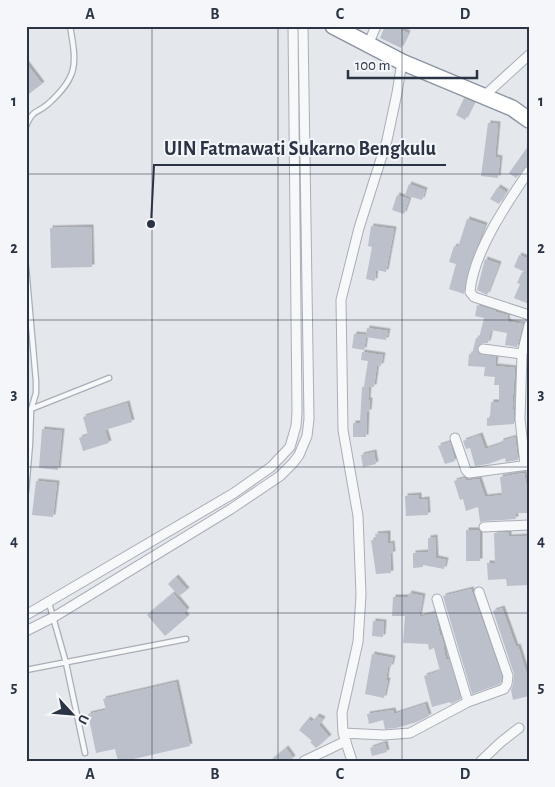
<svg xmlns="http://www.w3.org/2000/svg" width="555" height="787" viewBox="0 0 555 787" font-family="'Alegreya Sans',sans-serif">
<defs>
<filter id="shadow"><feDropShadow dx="2.5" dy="-2.5" stdDeviation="0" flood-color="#0004"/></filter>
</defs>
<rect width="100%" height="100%" fill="#e4e7ec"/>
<!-- building -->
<path fill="#bbc0ca" filter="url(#shadow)" d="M385,26H393L408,33L401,48L380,38Z
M26,63L42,84L26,96Z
M464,98L474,102L465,120L456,115Z
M488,123L498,124L495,157L500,158L498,178L481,176Z
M529,145V163L516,178L509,173Z
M409,184L425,190L422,200L405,195Z
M498,187L506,192L499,204L490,199Z
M397,195L409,199L404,214L392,210Z
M467,219L485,225L467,275L464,294L449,289L456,264L449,262L454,246L458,247Z
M371,226L394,229L386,272L376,270L375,281L366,279L372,247L368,246Z
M91,227L92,267L51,268L50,228Z
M519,255L529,259V268L527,273L514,267Z
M485,259L499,264L487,295L477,290Z
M522,272L529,275V304L514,298L520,284L517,283Z
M477,305L496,311V312L508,315L507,320L509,322L523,324L517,347L505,345L507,333L491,330L488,343H480L477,349L480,354L496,357L495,366L515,368L512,409L514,410V424L487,426V418H490L491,402H499V385H494L495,377L484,376L485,367L468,366L469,354H472L476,338H479L484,318L475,316Z
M367,328L388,331L386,340L366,337L364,350L352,348L354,334L366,335Z
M362,352L383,355L381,366L377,365L374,387L364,386L368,361L361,360Z
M362,387H369L368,400H370L369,412H367L366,437H353V423H360Z
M127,403L132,422L105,430L109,443L83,451L79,438L88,435L83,417Z
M42,429L62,431L58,470L39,468Z
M480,435L485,449L501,444V441L515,437L518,460L506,462L505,458L488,464L475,466L470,448L466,449L463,441Z
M450,442L455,461L445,464L438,446Z
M374,452L376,464L363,467L361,455Z
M524,473L529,498V513H515L516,519L484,521L480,522L478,507L466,511L463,499L460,500L454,481L465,478L466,481L479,479L485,497L502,495L500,477Z
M36,481L57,483L53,517L32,515Z
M419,495V500L427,499L428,515L406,516L405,496Z
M466,530H478L480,532V561H466Z
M509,532V537L529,536V585L507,586L506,579L488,580L487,563H495L494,533Z
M388,533V544L392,543L393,554H390L391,573L376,574L371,540H376L375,534Z
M435,537L436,558L446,560L444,569L423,565V567L413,568V553L428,552V538Z
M176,577L187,590L179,596L168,584Z
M471,589L502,677L500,684L472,694L443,596Z
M173,593L187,610L184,613L187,617L165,636L147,615Z
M409,593L423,596L419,617L435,613L440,635H441L444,646H443L446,660L449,659L461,699L451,704L450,702L432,707L424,676L440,671L434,648L429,650L428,644L403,643L405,616H392L393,597H408Z
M502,608L516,647L518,646L529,681V696L513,700L511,690L513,685L514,674L493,611Z
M373,621L384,622L383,637L372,636Z
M372,654L393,658L391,667L388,666L386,680H388L384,698L365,694Z
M176,682L190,746L125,761H118L115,749L96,753L88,714L106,710L103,699Z
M425,704L429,716L417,722L396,728L385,729L383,720L369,724L367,714L393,710L394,714Z
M317,716L323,719L319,725L329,737L316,748L310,742L312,741L299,730L308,719L312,722Z
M385,743L387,752L372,756L370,748Z
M286,748L293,758L289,761H270Z"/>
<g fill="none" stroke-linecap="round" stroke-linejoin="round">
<!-- lane casing -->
<g stroke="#a9aeb7" stroke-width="7">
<path id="lane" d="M26,126C34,108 35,115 48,104C78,77 77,65 70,26
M26,267L36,381V393L31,410L30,443
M26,411L109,378
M26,443H30L26,491
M49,603L66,663L85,753
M26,670L186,639"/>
</g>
<!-- street casing -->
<g stroke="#a9aeb7" stroke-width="11">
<path id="street" d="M368,45L376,26
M484,96L529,55
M529,171C507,203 473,253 470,292L474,297L529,315
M483,349L522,354L520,419L525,465
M522,354L529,325
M455,438L466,470L469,473L529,465
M484,527L529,525
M437,599L468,702
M26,615L234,493L271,467L290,447L296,426L297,412L293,26
M26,631L54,617L231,509L280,476L293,463L299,455L307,436L309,419L303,26
M343,733L384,735L410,733L468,702L504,689L507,684L508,676L479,592
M304,761L346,741
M352,761L343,733L342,713L358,642L361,595L358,516L343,430L341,300L359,228L387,140L397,93L402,62
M481,761L501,742L519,728"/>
</g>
<!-- highway casing -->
<g stroke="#8b94a3" stroke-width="18">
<path id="highway" d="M333,26L402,62L512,108L529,120"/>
</g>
<!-- lane -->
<use href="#lane" stroke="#f7f8fa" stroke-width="4.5"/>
<!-- street -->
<use href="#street" stroke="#f7f8fa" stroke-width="9"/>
<!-- highway -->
<use href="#highway" stroke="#fff" stroke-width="15"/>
</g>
<!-- grid -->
<path fill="none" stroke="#2b3445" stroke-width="1" stroke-opacity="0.55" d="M152,26V761M278,26V761M402,26V761M26,174H529M26,320H529M26,467H529M26,613H529"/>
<!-- callouts -->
<path fill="none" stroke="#2b3445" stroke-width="2" d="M151 224L154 165H446"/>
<circle fill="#2b3445" stroke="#f4f6f9" stroke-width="2" cx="151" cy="224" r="5"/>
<g font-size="20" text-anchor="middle" font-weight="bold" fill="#2b3445" stroke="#f4f6f9" stroke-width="4" stroke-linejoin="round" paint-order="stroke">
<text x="300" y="155">UIN Fatmawati Sukarno Bengkulu</text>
</g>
<!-- border -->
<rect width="555" height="787" fill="none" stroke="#f4f6f9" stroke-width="55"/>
<!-- north arrow -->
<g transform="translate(72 714) rotate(116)" stroke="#f4f6f9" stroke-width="4" paint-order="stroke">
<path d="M0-4L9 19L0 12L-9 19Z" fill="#2b3445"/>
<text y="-8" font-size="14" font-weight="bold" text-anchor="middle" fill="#2b3445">U</text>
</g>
<!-- scale -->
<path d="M348 70v8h129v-8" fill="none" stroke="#2b3445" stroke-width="2.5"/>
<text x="355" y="70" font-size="15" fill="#2b3445" stroke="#f4f6f9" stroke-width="4" paint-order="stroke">100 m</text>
<rect x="28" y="28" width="500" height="732" fill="none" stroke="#2b3445" stroke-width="2"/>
<g font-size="16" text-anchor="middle" font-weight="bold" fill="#2b3445">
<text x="90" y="19">A</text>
<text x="215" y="19">B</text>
<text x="340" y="19">C</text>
<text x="465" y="19">D</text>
<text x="14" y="106">1</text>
<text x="541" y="106">1</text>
<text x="14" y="253">2</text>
<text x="541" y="253">2</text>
<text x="14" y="399">3</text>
<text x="541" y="399">3</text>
<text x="14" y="546">4</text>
<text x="541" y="546">4</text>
<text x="14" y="692">5</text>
<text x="541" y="692">5</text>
<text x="90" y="779">A</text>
<text x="215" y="779">B</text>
<text x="340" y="779">C</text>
<text x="465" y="779">D</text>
</g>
</svg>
